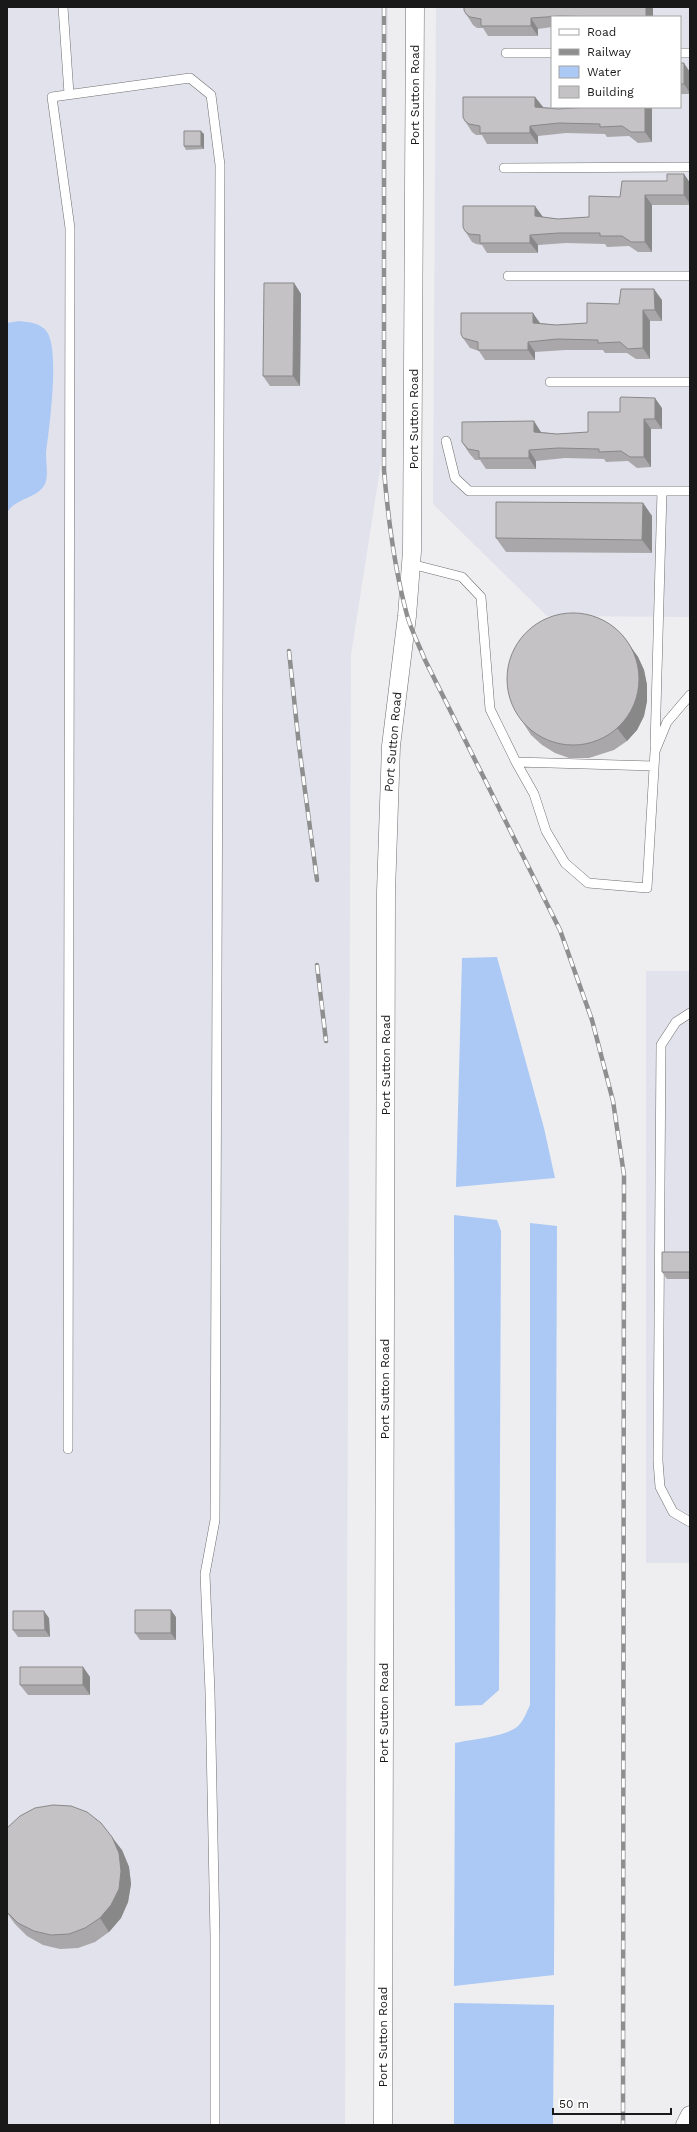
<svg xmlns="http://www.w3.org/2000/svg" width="697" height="2132" viewBox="0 0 697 2132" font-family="'Work Sans',sans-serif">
<rect width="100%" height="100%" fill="#eeeef0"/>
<!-- built -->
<path fill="#e2e2ec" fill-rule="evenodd" d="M7,7H388L384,444L351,655L345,2125H7Z
M436,7H690V617L547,616L433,504ZM552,17H680V107H552Z
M646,971H690V1563H646Z"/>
<!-- water -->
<path fill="#abc9f4" d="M19,321C29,322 41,323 47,332C60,351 49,429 46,453C46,462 48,473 46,481C41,499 15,497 7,513V323Z
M497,957L544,1128L555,1178L456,1187L462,958Z
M454,1215L497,1220L501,1231L499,1690L482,1705L455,1706Z
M530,1223L557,1226L554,1975L454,1986L455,1743C471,1739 508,1737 519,1725C524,1720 527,1711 530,1705Z
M454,2003L554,2005L553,2125H454Z"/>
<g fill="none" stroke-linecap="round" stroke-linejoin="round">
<!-- service casing -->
<g stroke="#6f6f72" stroke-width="10">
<path id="service" d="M63,7L69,94
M506,53H552
M680,53H690
M504,168L690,167
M508,276H690
M550,382H690
M446,441L455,478L469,491H690
M411,564L462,577L481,597L490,709L516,762L534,794L546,831L565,863L588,883L647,888L655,751L667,722L690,695
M655,746L662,491
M516,762L654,766
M690,1013L676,1022L661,1045L658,1461L660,1487L673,1512L690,1522
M68,1449L70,228L52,97L190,78L211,95L220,165L215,1520L205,1574L210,1692L215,1936V2125"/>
</g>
<!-- minor casing -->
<g stroke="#6f6f72" stroke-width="19">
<path id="minor" d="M383,2125L386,892L391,746L407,616L412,551L415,7
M685,2125L690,2115"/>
</g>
<!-- service -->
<use href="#service" stroke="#fff" stroke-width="9"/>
<!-- minor -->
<use href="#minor" stroke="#fff" stroke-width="18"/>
<!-- rail casing -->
<g stroke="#8e8e8f" stroke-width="4.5">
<path id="rail" d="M384,7V470C388,518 394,567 407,615C411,630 419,645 425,660L560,930L592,1020L613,1101L624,1175L623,2125
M289,651L299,746L317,880
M317,965L326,1041"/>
</g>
<!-- rail -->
<use href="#rail" stroke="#fff" stroke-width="3" stroke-dasharray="9" stroke-linecap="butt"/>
</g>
<!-- wall -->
<path fill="#a9a7a9" d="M466,14L653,17H552V27L538,29V36H488L483,28H477L473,25Z
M680,63L690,72V94H680Z
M535,97L543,107L558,109L589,107H652V142L638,143L629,136L607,137L605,134L566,133L538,136V144H487L482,135H476L472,132L465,121Z
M204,134V149L186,150L184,146Z
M684,174L690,183V205H652V252H638L629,246L607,247L605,244L566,243L538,245V253H487L482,245L476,244L472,242L465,231L543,217L558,219L589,217L620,197L667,181Z
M294,283L301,294L300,386H270L263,376Z
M662,300V321H650V359H636L627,353H605L603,350H565L535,352V360H485L479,351L470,348L463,338L540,323L556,325L587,323L619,304Z
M662,408V429H651V467L637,468L628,461L606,462L604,459L565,458L536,461V469H486L480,460H475L469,453L462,442L541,432L557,434L588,432L620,412Z
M643,503L652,516V553L506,552L496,538Z
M628,643L638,657L644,670L647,685V701L644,716L637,730L627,741L614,750L589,758H569L555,753L542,745L531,735L522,721Z
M690,1252V1279H667L662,1272Z
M176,1617V1640H140L135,1633Z
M49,1618L50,1637H18L13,1630Z
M83,1667L90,1677V1695H28L20,1685Z
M7,1828L122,1850L129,1867L131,1884L128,1902L121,1918L109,1932L95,1942L78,1948L60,1949L43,1945L27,1936L15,1924L7,1913Z"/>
<!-- shaded-wall -->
<path fill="#898889" d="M646,7H653V17H646Z
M531,18L538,29V36L531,26Z
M684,63L690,72V93L684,84Z
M535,97L543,107V117L535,107Z
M645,107H652V142L645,132Z
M530,126L538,136V144L530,133Z
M201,131L204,134V149L201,146Z
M684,174L690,183V204L684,195Z
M645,195L652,205V252L645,242Z
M535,206L543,217V227L535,216Z
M530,235L538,245V253L530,243Z
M294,283L301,294L300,386L293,376Z
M654,289L662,300V321L655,310Z
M643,310L650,321V359L643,348Z
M533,313L540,323V333L533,323Z
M528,342L535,352V360L528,350Z
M655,398L662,408V429L655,419Z
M644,419L651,429V467L644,457Z
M534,421L541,432V442L534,432Z
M529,450L536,461V469L529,458Z
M643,503L652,516V553L642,540Z
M628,643L638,657L644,670L647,685V701L644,716L637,730L627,741L617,728Z
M171,1610L176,1617V1640L171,1633Z
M44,1611L49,1618L50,1637L45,1630Z
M83,1667L90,1677V1695L83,1685Z
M112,1837L122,1850L129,1867L131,1884L128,1902L121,1918L109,1932L100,1918Z"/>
<!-- building -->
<path fill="#c4c2c4" stroke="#898889" d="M464,7H646V17H601L560,16L531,18V26H481V19L470,17L466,14L464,10Z
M680,63H684V84H680Z
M463,97H535V107L558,109L589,107H645V132H631L622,126L600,127V124L559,123L530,126V133H480V126L469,124L465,121L463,117Z
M184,131H201V146H184Z
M667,174H684V195H645V242H631L622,236H600V233H559L530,235V243H480V235L469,234L465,231L463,227V206H535V216L558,219L589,217V196L620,197L622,181H667Z
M264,283H294L293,376H263Z
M621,289H654L655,310H643V348L628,349L620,342L598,343V340L557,339L528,342V350H478V342L463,338L461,334V313H533V323L556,325L587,323V303L619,304Z
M621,397L655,398V419H644V457H630L621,451L599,452V449L558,448L529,450V458H479V451L468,449L462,442V422L534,421V432L557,434L588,432V412H620V398Z
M496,502L643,503L642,540L496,538Z
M507 679a66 66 0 1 1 132 0a66 66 0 1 1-132 0Z
M662,1252H690V1272H662Z
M135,1610H171V1633H135Z
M13,1611H44L45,1630H13Z
M20,1667H83V1685H20Z
M53,1805L71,1806L87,1812L101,1823L112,1837L119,1853L121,1871L119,1889L111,1905L100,1918L85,1928L69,1934L51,1935L34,1931L18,1923L7,1912V1828L20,1816L35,1808Z"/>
<g text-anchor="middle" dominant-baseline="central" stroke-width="3.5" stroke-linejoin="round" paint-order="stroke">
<!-- street labels -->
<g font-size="12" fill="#19191a" stroke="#fff">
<text transform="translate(415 95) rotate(-90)">Port Sutton Road</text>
<text transform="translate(414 419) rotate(-90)">Port Sutton Road</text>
<text transform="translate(393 742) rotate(-85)">Port Sutton Road</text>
<text transform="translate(386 1065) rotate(-90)">Port Sutton Road</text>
<text transform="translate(385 1389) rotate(-90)">Port Sutton Road</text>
<text transform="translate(384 1713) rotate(-90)">Port Sutton Road</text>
<text transform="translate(383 2037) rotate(-90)">Port Sutton Road</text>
</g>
</g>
<!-- border -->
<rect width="697" height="2132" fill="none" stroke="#19191a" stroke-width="16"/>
<!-- legend -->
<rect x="551" y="16" width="130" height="92" fill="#ffffff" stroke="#a3a3a3"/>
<rect x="559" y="29" width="20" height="6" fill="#ffffff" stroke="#a3a3a3"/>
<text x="587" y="36" font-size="12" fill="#19191a">Road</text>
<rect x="559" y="49" width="20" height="6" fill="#8e8e8f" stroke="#a3a3a3"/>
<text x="587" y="56" font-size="12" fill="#19191a">Railway</text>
<rect x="559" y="66" width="20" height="12" fill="#abc9f4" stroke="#a3a3a3"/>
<text x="587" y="76" font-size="12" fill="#19191a">Water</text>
<rect x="559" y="86" width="20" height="12" fill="#c4c2c4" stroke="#a3a3a3"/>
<text x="587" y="96" font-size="12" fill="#19191a">Building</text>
<!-- scale -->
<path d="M553 2108v6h118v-6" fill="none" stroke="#19191a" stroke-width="2"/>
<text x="559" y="2108" font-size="12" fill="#19191a" stroke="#ffffff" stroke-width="3" paint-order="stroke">50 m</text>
</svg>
